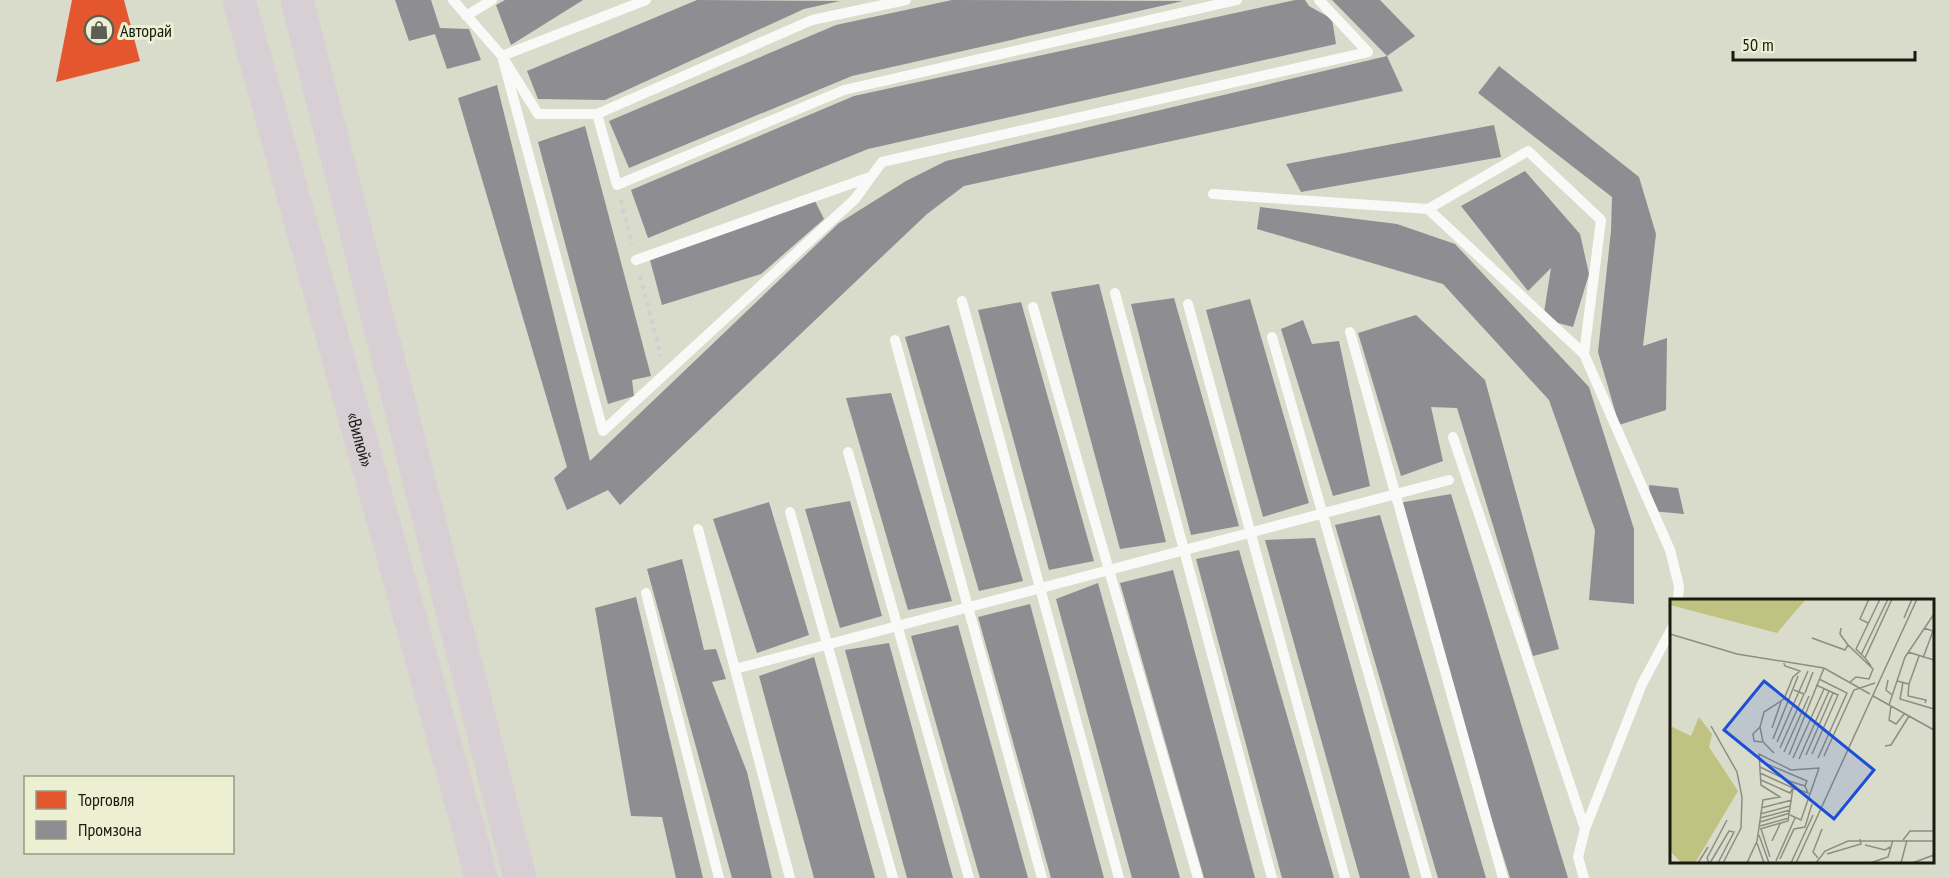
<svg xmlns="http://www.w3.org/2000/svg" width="1949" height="878" viewBox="0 0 1949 878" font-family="'PT Sans Narrow',sans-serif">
<rect width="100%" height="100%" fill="#d9dbcb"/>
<!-- shops -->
<path fill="#e4572e" d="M72,0H124L140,61L56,82Z"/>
<!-- industry -->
<path fill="#8d8d92" d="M395,0H431L440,28L469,29L481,60L447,69L435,34L409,41Z
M505,0H583L511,45L496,5Z
M697,0L840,1L804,9L605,100L538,99L527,71Z
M952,0L1183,1L852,76L629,168L609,121L836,25Z
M1295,0H1305L1309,6L1332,19L1336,44L868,149L648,238L631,190L854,96Z
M1332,0H1380L1415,36L1387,56Z
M1387,56L1403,91L964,186L927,214L620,505L608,490L567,510L554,478L567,467L458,98L497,85L590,461L839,223L906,181L946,161Z
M1499,66L1639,177L1656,234L1643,346L1667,338L1666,410L1619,425L1598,352L1611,231L1612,197L1478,93Z
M1494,125L1501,157L1301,192L1286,164Z
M585,126L651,376L632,380L634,396L608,404L538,142Z
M1525,171L1580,234L1589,274L1573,327L1543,319L1551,268L1528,291L1461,206Z
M813,197L824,219L761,274L662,305L650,260Z
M1260,207L1397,224L1455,244L1589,387L1634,529V604L1589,600L1595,530L1549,400L1443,284L1257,229Z
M1099,284L1166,542L1120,549L1051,292Z
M1174,298L1239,526L1191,535L1131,304Z
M1250,299L1309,503L1263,517L1206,310Z
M1021,302L1094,561L1049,570L978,310Z
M1416,315L1485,380L1559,649L1533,656L1457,408L1431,407L1443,461L1401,476L1358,333Z
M1303,320L1312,344L1339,341L1370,486L1333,496L1281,329Z
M949,325L1023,581L979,591L905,337Z
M891,393L952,601L908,610L846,398Z
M1649,485L1678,488L1684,514L1651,511Z
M1451,494L1568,878H1510L1393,504Z
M850,501L882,616L840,628L805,509Z
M769,502L809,635L757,653L713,519Z
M1380,515L1486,878H1438L1335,525Z
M1315,538L1410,878H1360L1265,540Z
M1239,550L1334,878H1282L1196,559Z
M682,559L704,650L716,649L726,679L712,682L747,772L772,878H732L647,569Z
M1173,570L1255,878H1204L1120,583Z
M1098,583L1180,878H1132L1056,599Z
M636,597L703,878H676L662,817L631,816L595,608Z
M1030,604L1104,878H1051L978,617Z
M958,625L1028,878H980L911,636Z
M889,643L953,878H907L845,650Z
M814,657L875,878H814L759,676Z"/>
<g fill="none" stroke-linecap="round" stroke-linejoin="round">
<!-- path -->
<path stroke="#d0d0cc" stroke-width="4" stroke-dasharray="4.5 4.5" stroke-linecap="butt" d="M621,200L632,245
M640,276L661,356"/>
<!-- lane -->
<path stroke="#f9faf7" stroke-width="10" d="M453,0L502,56L603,431L855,199L882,162L1368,52L1319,0
M906,0L812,20L597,114L617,185L844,90L1237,0
M466,16L492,0
M597,114H538L502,56L646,0
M1213,194L1428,209L1584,354L1670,550L1679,586L1678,600
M1428,209L1528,151L1601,220L1584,354
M636,260L870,177
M1115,293L1272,878
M962,301L1119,878
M1188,304L1345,878
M1033,307L1198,878
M1350,332L1503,878
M1272,337L1427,878
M895,340L1042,878
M1453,437L1585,829
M848,452L969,878
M790,512L893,878
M698,529L790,878
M646,593L719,878
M735,669L1449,480
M1584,878L1578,857L1585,829L1642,684L1672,628"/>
<!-- highway -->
<g stroke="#d8cfd5" stroke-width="33">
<path id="s1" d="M239,0L469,831L481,878"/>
<path d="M297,0L520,878"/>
</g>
</g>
<!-- icons -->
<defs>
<g id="shop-ring" transform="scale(1.5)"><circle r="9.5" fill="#ecefd2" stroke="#5c5e51" stroke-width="1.5"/><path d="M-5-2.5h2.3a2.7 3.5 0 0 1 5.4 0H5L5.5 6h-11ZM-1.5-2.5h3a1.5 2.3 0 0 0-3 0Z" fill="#5c5e51"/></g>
</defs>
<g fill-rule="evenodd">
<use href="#shop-ring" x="99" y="30"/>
</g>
<g text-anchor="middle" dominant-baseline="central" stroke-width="6" stroke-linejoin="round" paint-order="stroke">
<!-- poi labels -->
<g font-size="18" fill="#191a10" stroke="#ecefd2" text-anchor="start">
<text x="120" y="30">Авторай</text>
</g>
<!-- street labels -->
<g font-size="18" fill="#191a10" stroke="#ecefd2">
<text stroke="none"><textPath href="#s1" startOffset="456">«Вилюй»</textPath></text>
</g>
</g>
<!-- overview -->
<g transform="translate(1670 599)">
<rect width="264" height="264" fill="#d9dbcb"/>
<path d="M0,0H136L107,34L0,6ZM29,118L42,135L39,148L68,192L25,264H12L0,252V127L21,137Z" fill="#bfc281"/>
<path fill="none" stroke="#8c8e80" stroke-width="1.5" d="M234,19L242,0M198,24L190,20L199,0M171,29L170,35L178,46M0,35L67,55L154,69L200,95M142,39L175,51L178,46L203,70L199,80L186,78L180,83M238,53L264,61M191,56L218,0M195,59L186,50L210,0M253,59L263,32L254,29M201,67L195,59L222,0M218,81L216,91L222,96M227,82L239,85L249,57M233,83L230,100L264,110M239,85L238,97L256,101L255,104M135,94L143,73M203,97L264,131M219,106L235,58L264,15M221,107L219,121L226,125L235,114M41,127L67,173L72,198L71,229L53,264M90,128L83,135L84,142L92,143M102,129L111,103M103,140L128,77M107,143L138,72M215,147L221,146L239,117M110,149L134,95L124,91M114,153L139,97M104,154L93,143L90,128L94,113L114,100L123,78L130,72L115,67L113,62M142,155L168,96L146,86M119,156L154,69M136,156L163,94M154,157L184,91L205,84M123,159L154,90M148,159L177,94L149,80M129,160L159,92M90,162L137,182L135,187L119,182L90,168M90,174L123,189L120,194L91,181M91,209L122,201M90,215L120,207M90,219L120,211M90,223L120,214M90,227L119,219M90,230L118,222L123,189L138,194L135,187M91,230L100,258M89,236L99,264M233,241L240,232H264M102,242L110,225M87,244L94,264M195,246L215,251L220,248M157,255L191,245L190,240M148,259L143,253L152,230M110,260L124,230L135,228L142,205M106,262L125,219M28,264L38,248M39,264L37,259L57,221M40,264L59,232L64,233L48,264M77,264L87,242L93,201L110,198L91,186L89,155L121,171L149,169L131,221L120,216M121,264L143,216M126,264L247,0M146,264L155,252L178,242H264M200,264L218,258L223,241M231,264L237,241M242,264L264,256"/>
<path fill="#1d4ed8" fill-opacity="0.15" stroke="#1d4ed8" stroke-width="3" d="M94,82L204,171L164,220L54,131Z"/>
<rect width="264" height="264" fill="none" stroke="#191a10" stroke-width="3"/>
</g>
<!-- legend -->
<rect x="24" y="776" width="210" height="78" fill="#ecefd2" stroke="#989a84" stroke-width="1.5"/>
<rect x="36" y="791" width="30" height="18" fill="#e4572e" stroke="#989a84" stroke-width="1.5"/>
<text x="78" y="806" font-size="18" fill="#191a10">Торговля</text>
<rect x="36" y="821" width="30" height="18" fill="#8d8d92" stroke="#989a84" stroke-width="1.5"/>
<text x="78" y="836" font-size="18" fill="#191a10">Промзона</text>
<!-- scale -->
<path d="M1733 51v9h182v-9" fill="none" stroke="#191a10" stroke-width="3"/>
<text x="1742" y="51" font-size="18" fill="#191a10" stroke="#ecefd2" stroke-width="4.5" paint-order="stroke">50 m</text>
</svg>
